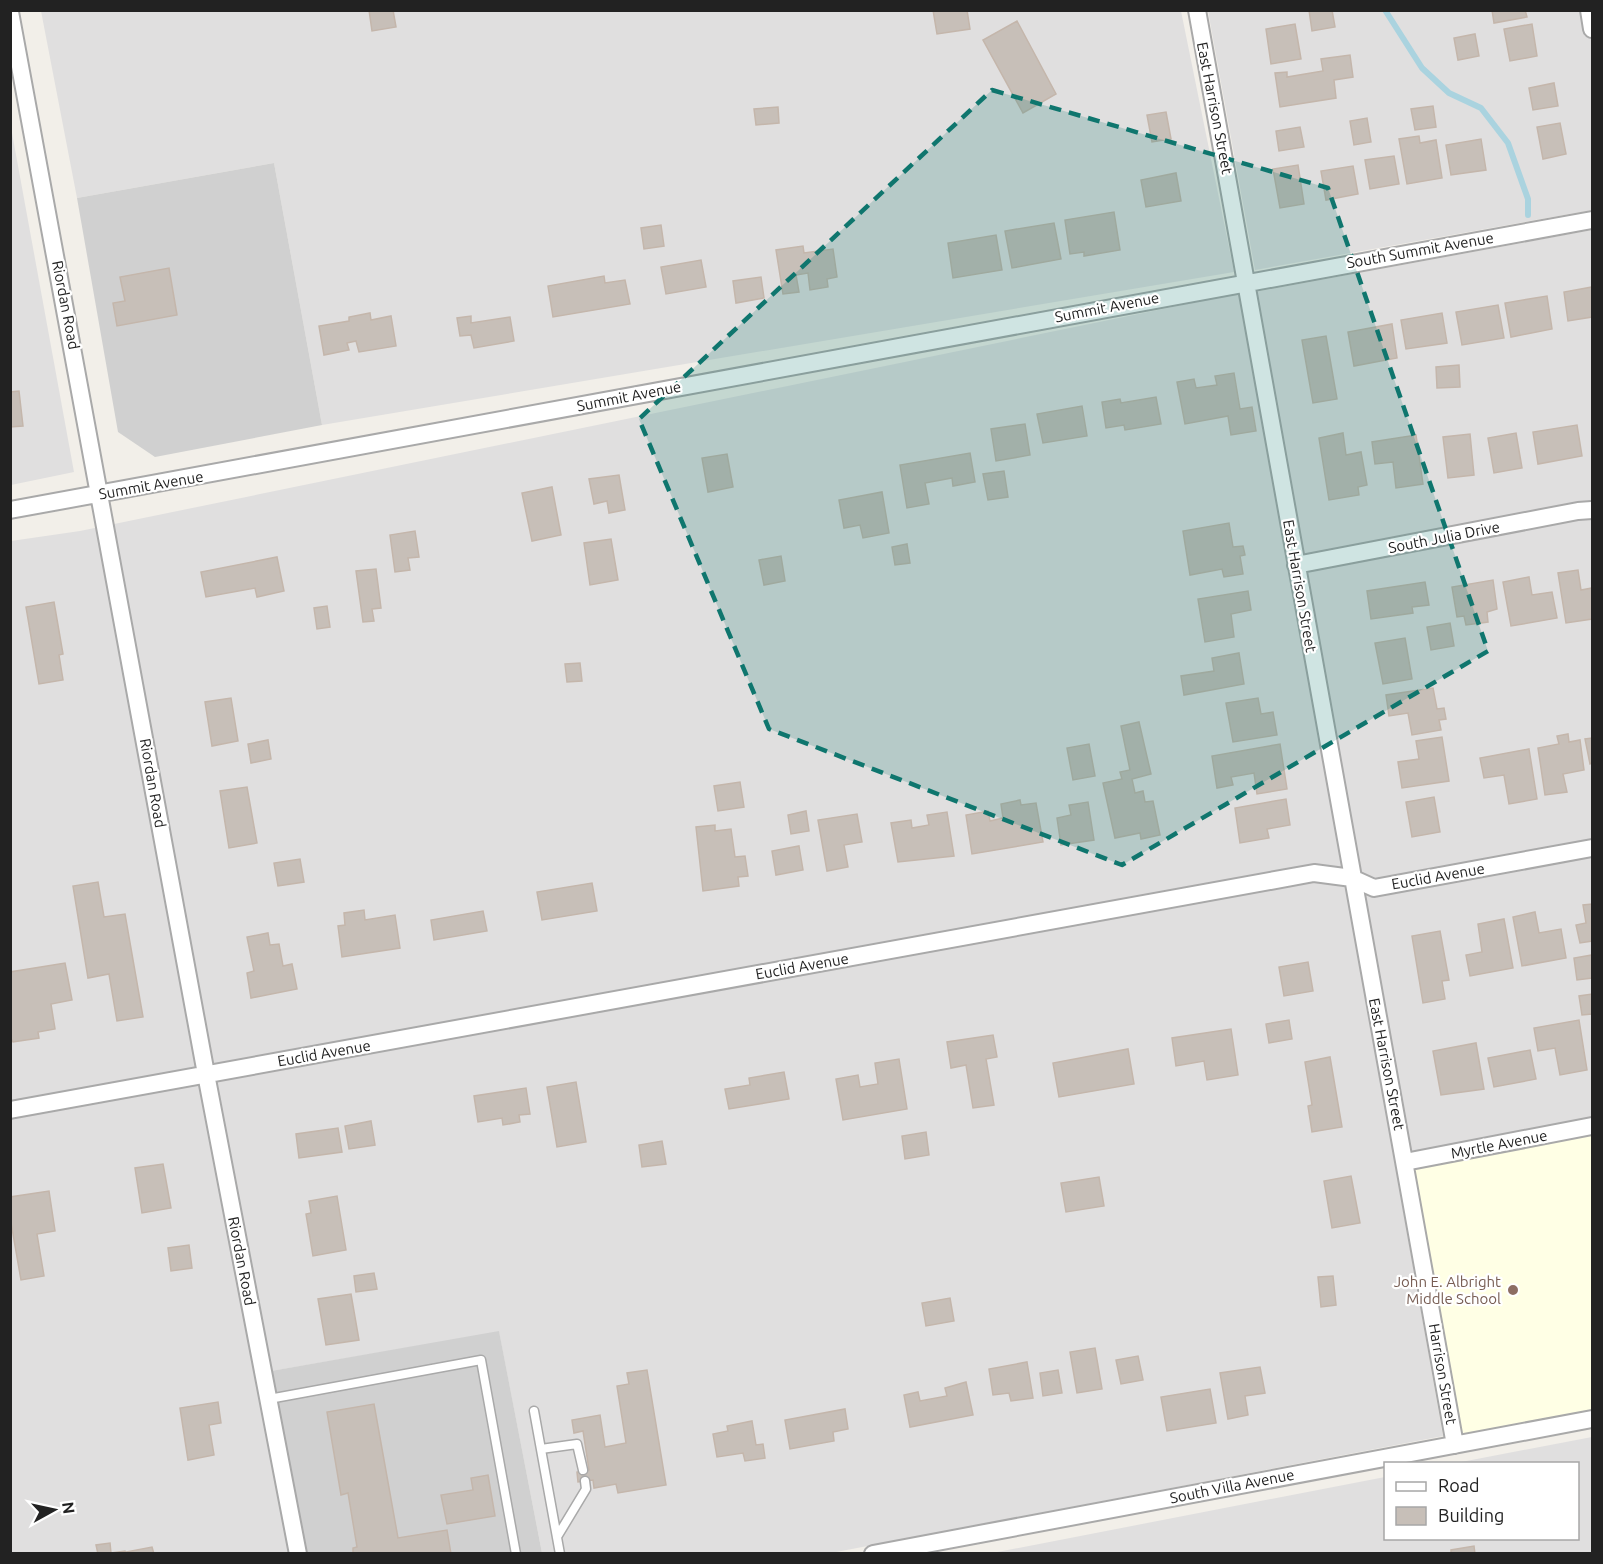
<svg xmlns="http://www.w3.org/2000/svg" width="1603" height="1564" viewBox="0 0 1603 1564" font-family="Ubuntu,sans-serif">
<rect width="100%" height="100%" fill="#f2efe9"/>
<!-- residential -->
<path fill="#e0dfdf" d="M41,11H1181L1234,272L322,425L274,163L77,198Z
M1208,11H1592V210L1255,270Z
M10,122L74,472L11,485H10Z
M1592,230V1134L1414,1168L1255,292Z
M1241,293L1443,1436L831,1553H542L499,1332L254,1374L288,1553L11,1554V541L80,531Z
M1592,1437V1553L987,1554L1385,1477L1386,1538H1578V1464L1456,1463Z"/>
<!-- education -->
<path fill="#ffffe5" d="M1592,1134V1412L1459,1435L1414,1168Z"/>
<!-- religious -->
<path fill="#d0d0d0" d="M274,163L322,425L155,457L118,432L77,198Z
M499,1331L542,1553H288L254,1374Z"/>
<g fill="none" stroke-linecap="round" stroke-linejoin="round">
<!-- stream -->
<path stroke="#aad3df" stroke-width="6" d="M1385,10L1422,68L1449,93L1481,108L1508,143L1528,199V215"/>
</g>
<!-- building -->
<path fill="#c7bfb8" stroke="#c4b6ab" stroke-width="1.5" d="M369,10H393L396,27L372,31Z
M933,10H967L970,29L937,34Z
M1309,10H1332L1335,27L1312,31Z
M1492,10H1525L1527,17L1494,23Z
M1017,21L1056,94L1023,113L983,40Z
M1295,24L1301,59L1271,64L1266,29Z
M1532,24L1537,56L1510,61L1504,29Z
M1475,34L1479,56L1458,60L1454,38Z
M1350,55L1353,77L1334,80L1336,98L1280,107L1275,73L1287,72V77L1323,71L1321,59Z
M1554,83L1558,106L1533,110L1529,88Z
M1433,106L1436,127L1415,130L1411,109Z
M778,107L779,123L756,125L754,109Z
M1166,112L1171,139L1152,142L1147,115Z
M1367,118L1371,142L1354,145L1350,121Z
M1560,123L1566,154L1543,159L1537,127Z
M1300,127L1304,147L1279,151L1276,131Z
M1419,136L1420,143L1436,140L1442,178L1407,184L1399,139Z
M1481,139L1486,170L1451,175L1446,145Z
M1394,156L1399,184L1370,189L1365,160Z
M1298,165L1304,204L1280,208L1273,169Z
M1353,166L1358,194L1326,200L1321,171Z
M1176,173L1181,201L1146,207L1141,180Z
M1114,212L1120,250L1084,256V252L1070,254L1065,220Z
M1054,223L1061,259L1012,268L1005,231Z
M661,225L664,246L644,249L641,228Z
M996,235L1002,270L953,278L948,243Z
M803,246L804,253L833,249L837,277L827,279L828,287L810,290L808,273L796,275L799,292L783,294L776,250Z
M701,260L706,287L666,294L661,267Z
M169,268L177,315L117,326L113,303L125,301L120,277Z
M604,276L605,283L625,280L630,304L553,317L548,286Z
M761,277L764,298L736,303L733,281Z
M1592,287V317L1568,321L1564,292Z
M1547,296L1552,329L1511,337L1505,303Z
M1498,305L1504,338L1462,345L1456,312Z
M370,313L371,320L391,316L396,346L359,352L356,341L347,343L349,350L324,355L319,326L349,321V317Z
M1442,313L1447,343L1406,349L1401,320Z
M471,316V323L510,317L514,341L474,348L471,335L460,336L457,318Z
M1392,324L1397,358L1354,366L1348,332Z
M1326,336L1337,399L1313,403L1302,340Z
M1459,365L1460,387L1437,388L1436,367Z
M1234,373L1240,409L1252,407L1256,431L1231,435L1228,416L1185,424L1177,382L1194,379L1196,388L1217,385L1215,376Z
M19,391L23,426L10,427V392Z
M1156,397L1161,424L1125,430L1124,425L1106,428L1102,402L1120,399L1121,403Z
M1082,406L1087,436L1043,443L1037,414Z
M1025,424L1030,455L996,461L991,429Z
M1577,425L1582,456L1538,464L1533,432Z
M1343,433L1346,455L1361,452L1367,485L1358,487L1359,495L1329,500L1319,438Z
M1516,433L1522,468L1494,473L1488,438Z
M1470,434L1474,475L1448,478L1443,437Z
M1416,435L1423,484L1396,488L1393,462L1375,464L1372,442Z
M970,453L975,482L953,486L952,478L925,483L929,504L907,508L900,465Z
M727,454L733,487L708,492L702,458Z
M1004,471L1008,497L988,500L983,474Z
M619,475L625,510L609,513L607,501L594,504L589,479Z
M552,487L561,535L532,541L522,493Z
M882,492L889,533L863,538L860,525L844,528L839,500Z
M1229,523L1233,547L1243,546L1245,555L1240,556L1243,574L1224,577L1222,569L1190,575L1183,531Z
M415,531L419,557L408,558L410,570L395,572L390,535Z
M611,539L618,580L590,585L584,543Z
M907,544L910,563L895,565L892,547Z
M781,556L785,581L764,585L759,560Z
M277,557L284,591L257,597L255,588L206,597L201,572Z
M376,569L381,608L372,609L374,621L363,622L356,571Z
M1578,570L1581,590L1592,588V619L1566,623L1558,573Z
M1529,577L1532,595L1552,592L1557,618L1511,626L1503,582Z
M1493,580L1497,609L1487,612L1488,622L1466,625L1464,616L1457,617L1452,587Z
M1425,582L1429,605L1412,607L1413,613L1371,619L1367,591Z
M1248,591L1251,610L1231,614L1234,637L1205,642L1198,599Z
M54,602L63,654L59,655L63,680L39,684L26,607Z
M327,606L330,627L317,629L314,608Z
M1450,623L1454,646L1431,650L1427,627Z
M1405,638L1412,679L1383,684L1375,643Z
M1239,653L1244,684L1184,695L1181,676L1214,671L1212,658Z
M580,663L582,681L567,682L565,664Z
M1433,688L1437,709L1444,708L1446,719L1439,720L1441,730L1412,735L1408,713L1389,716L1386,695Z
M231,698L238,741L212,746L205,702Z
M1258,698L1261,714L1273,712L1277,735L1233,742L1226,703Z
M1139,722L1151,774L1132,779L1135,793L1143,791L1145,802L1153,801L1160,835L1141,839L1140,833L1115,838L1103,783L1122,779L1120,772L1130,770L1121,726Z
M1568,734L1569,742L1580,740L1584,770L1563,774L1567,792L1545,795L1538,748L1559,744L1557,736Z
M1442,737L1449,781L1402,788L1398,762L1419,759L1416,741Z
M1592,738V763L1590,764L1585,739Z
M268,740L271,759L251,763L248,744Z
M1089,744L1095,776L1073,780L1067,748Z
M1280,744L1287,789L1257,794L1254,773L1231,777L1233,785L1217,788L1212,756Z
M1529,749L1537,799L1509,804L1504,775L1484,778L1480,758Z
M740,782L744,807L718,811L714,786Z
M247,787L257,843L229,848L220,791Z
M1434,797L1440,832L1412,837L1406,802Z
M1286,799L1290,825L1267,829L1269,838L1240,843L1235,808Z
M1020,800L1021,805L1036,803L1043,842L972,854L966,815L988,811L990,821L1003,818L1001,804Z
M1088,802L1094,840L1061,845L1057,818L1071,815L1069,805Z
M806,811L809,831L791,834L788,815Z
M947,812L954,856L898,862L891,823L911,820L912,828L929,825L927,815Z
M857,814L862,842L844,845L848,867L827,871L818,820Z
M715,825V831L731,829L735,857L745,856L748,876L738,877L739,886L703,891L696,827Z
M799,846L803,870L776,875L772,851Z
M300,859L304,882L278,886L274,863Z
M98,882L104,917L125,914L143,1017L117,1021L109,974L88,978L73,886Z
M592,883L597,911L542,920L537,892Z
M1592,904V941L1580,943L1576,925L1586,923L1583,905Z
M364,910L365,920L395,915L400,948L342,957L338,926L345,925L344,913Z
M483,911L487,931L434,940L431,920Z
M1535,912L1539,933L1561,929L1566,958L1522,966L1513,917Z
M1504,919L1513,968L1470,976L1466,955L1482,952L1478,924Z
M1440,931L1449,980L1442,981L1445,999L1423,1003L1412,936Z
M268,933L270,945L279,944L283,966L292,964L297,989L251,998L247,973L254,971L247,937Z
M1592,955V978L1577,980L1574,958Z
M1308,962L1313,991L1284,996L1279,967Z
M65,963L72,1000L51,1004L55,1029L38,1032L39,1038L13,1042L10,1037V972Z
M1592,994V1014L1582,1015L1579,996Z
M1289,1020L1292,1039L1269,1043L1266,1024Z
M1579,1020L1587,1070L1560,1075L1555,1048L1538,1051L1534,1028Z
M1231,1029L1238,1075L1207,1080L1204,1061L1176,1066L1172,1038Z
M993,1035L997,1057L986,1059L994,1105L973,1108L966,1065L951,1068L947,1042Z
M1476,1043L1484,1089L1441,1095L1433,1051Z
M1128,1049L1134,1084L1059,1097L1053,1063Z
M1530,1050L1536,1079L1494,1087L1488,1058Z
M1330,1057L1342,1127L1312,1132L1308,1106L1312,1105L1305,1062Z
M899,1059L907,1109L843,1120L836,1079L858,1075L860,1087L878,1084L875,1063Z
M784,1072L789,1099L729,1109L725,1089L750,1085L749,1078Z
M576,1082L586,1142L557,1147L547,1087Z
M526,1088L530,1114L519,1115L520,1122L503,1125L502,1118L478,1122L474,1096Z
M371,1121L375,1145L349,1149L345,1126Z
M338,1128L342,1152L299,1158L296,1134Z
M926,1132L929,1155L905,1159L902,1136Z
M662,1141L666,1164L642,1167L639,1145Z
M163,1164L171,1208L142,1213L135,1168Z
M1351,1176L1360,1223L1332,1228L1324,1181Z
M1099,1177L1104,1206L1066,1212L1061,1183Z
M49,1191L55,1231L37,1234L44,1276L21,1280L10,1217V1197Z
M337,1196L346,1250L313,1256L306,1214L311,1213L309,1201Z
M189,1245L192,1268L171,1271L168,1248Z
M374,1273L377,1289L356,1292L354,1276Z
M1333,1276L1336,1305L1321,1307L1318,1277Z
M351,1294L359,1340L326,1345L318,1299Z
M950,1298L954,1321L926,1326L922,1303Z
M1095,1348L1102,1389L1077,1393L1070,1352Z
M1138,1356L1143,1380L1121,1384L1116,1360Z
M1027,1362L1033,1398L1011,1401L1009,1393L993,1395L989,1369Z
M1260,1367L1265,1393L1245,1396L1248,1415L1228,1419L1220,1373Z
M647,1370L666,1485L618,1493L616,1484L594,1488L593,1480L578,1482L577,1472L589,1470L583,1431L574,1433L572,1420L600,1415L605,1447L626,1443L617,1386L629,1384L627,1373Z
M1058,1370L1062,1393L1043,1396L1040,1373Z
M966,1382L973,1415L910,1427L904,1395L918,1392L920,1401L947,1396L945,1388Z
M1210,1389L1216,1423L1167,1431L1161,1397Z
M218,1402L221,1423L209,1425L214,1455L188,1460L180,1408Z
M374,1404L398,1538L447,1530L451,1554H353V1548L357,1547L348,1493L341,1495L327,1412Z
M845,1409L848,1429L833,1432L834,1441L790,1449L785,1420Z
M752,1421L756,1445L763,1444L765,1458L745,1461L743,1453L717,1457L713,1434L728,1431L727,1426Z
M488,1475L495,1516L447,1524L441,1495L473,1490L471,1478Z
M110,1543L111,1553L125,1551L126,1554H98L96,1545Z
M1474,1546L1475,1554H1451V1550Z
M152,1547L154,1554H127L126,1552Z"/>
<g fill="none" stroke-linecap="round" stroke-linejoin="round">
<!-- lane casing -->
<g stroke="#a9a9a9" stroke-width="11">
<path id="lane" d="M269,1399L481,1360L516,1554
M534,1411L560,1554
M541,1449L577,1444L583,1470
M557,1537L586,1489L585,1481"/>
</g>
<!-- street casing -->
<g stroke="#a9a9a9" stroke-width="20">
<path id="street" d="M1197,10L1455,1445
M1589,10L1592,29
M10,12L206,1074L298,1554
M10,510L1592,220
M1296,565L1578,511L1592,510
M10,1110L1314,873L1352,878L1374,888L1592,848
M1405,1162L1592,1126
M873,1554L1592,1419"/>
</g>
<!-- lane -->
<use href="#lane" stroke="#fff" stroke-width="8"/>
<!-- street -->
<use href="#street" stroke="#fff" stroke-width="16"/>
</g>
<!-- marked area -->
<path fill="#0f766e" fill-opacity="0.2" stroke="#0f766e" stroke-width="4.5" stroke-dasharray="12 8" stroke-linejoin="round" d="M992,90L1328,188L1488,651L1122,865L769,729L639,419Z"/>
<!-- markers -->
<circle fill="#8d6e63" stroke="#fff" stroke-width="2" cx="1513" cy="1290" r="6"/>
<g text-anchor="middle" dominant-baseline="central" stroke-width="4.5" stroke-linejoin="round" paint-order="stroke">
<!-- street labels -->
<g font-size="15" fill="#222" stroke="#fff">
<text transform="translate(1215 108) rotate(79)">East Harrison Street</text>
<text transform="translate(1420 250) rotate(-10)">South Summit Avenue</text>
<text transform="translate(66 305) rotate(79)">Riordan Road</text>
<text transform="translate(1107 307) rotate(-11)">Summit Avenue</text>
<text transform="translate(629 396) rotate(-11)">Summit Avenue</text>
<text transform="translate(151 485) rotate(-10)">Summit Avenue</text>
<text transform="translate(1444 537) rotate(-11)">South Julia Drive</text>
<text transform="translate(1300 586) rotate(80)">East Harrison Street</text>
<text transform="translate(153 783) rotate(80)">Riordan Road</text>
<text transform="translate(1438 876) rotate(-10)">Euclid Avenue</text>
<text transform="translate(802 966) rotate(-10)">Euclid Avenue</text>
<text transform="translate(324 1053) rotate(-10)">Euclid Avenue</text>
<text transform="translate(1387 1064) rotate(79)">East Harrison Street</text>
<text transform="translate(1499 1144) rotate(-11)">Myrtle Avenue</text>
<text transform="translate(242 1261) rotate(79)">Riordan Road</text>
<text transform="translate(1443 1374) rotate(80)">Harrison Street</text>
<text transform="translate(1232 1486) rotate(-11)">South Villa Avenue</text>
</g>
<!-- education labels -->
<g font-size="15" fill="#785e54" stroke="#fff" text-anchor="end">
<text x="1501" y="1281">John E. Albright<tspan x="1501" dy="17">Middle School</tspan></text>
</g>
</g>
<!-- border -->
<rect width="1603" height="1564" fill="none" stroke="#222222" stroke-width="24"/>
<!-- legend -->
<rect x="1384" y="1462" width="195" height="78" fill="#ffffff" stroke="#a7a7a7" stroke-width="1.5"/>
<rect x="1396" y="1482" width="30" height="9" fill="#ffffff" stroke="#a7a7a7" stroke-width="1.5"/>
<text x="1438" y="1492" font-size="18" fill="#222222">Road</text>
<rect x="1396" y="1507" width="30" height="18" fill="#c7bfb8" stroke="#a7a7a7" stroke-width="1.5"/>
<text x="1438" y="1522" font-size="18" fill="#222222">Building</text>
<!-- north arrow -->
<g transform="translate(54 1510) rotate(82)" stroke="#ffffff" stroke-width="4.5" paint-order="stroke">
<path d="M0-4.5L10 22L0 15L-10 22Z" fill="#222222"/>
<text y="-9" font-size="16" font-weight="bold" text-anchor="middle" fill="#222222">N</text>
</g>
</svg>
